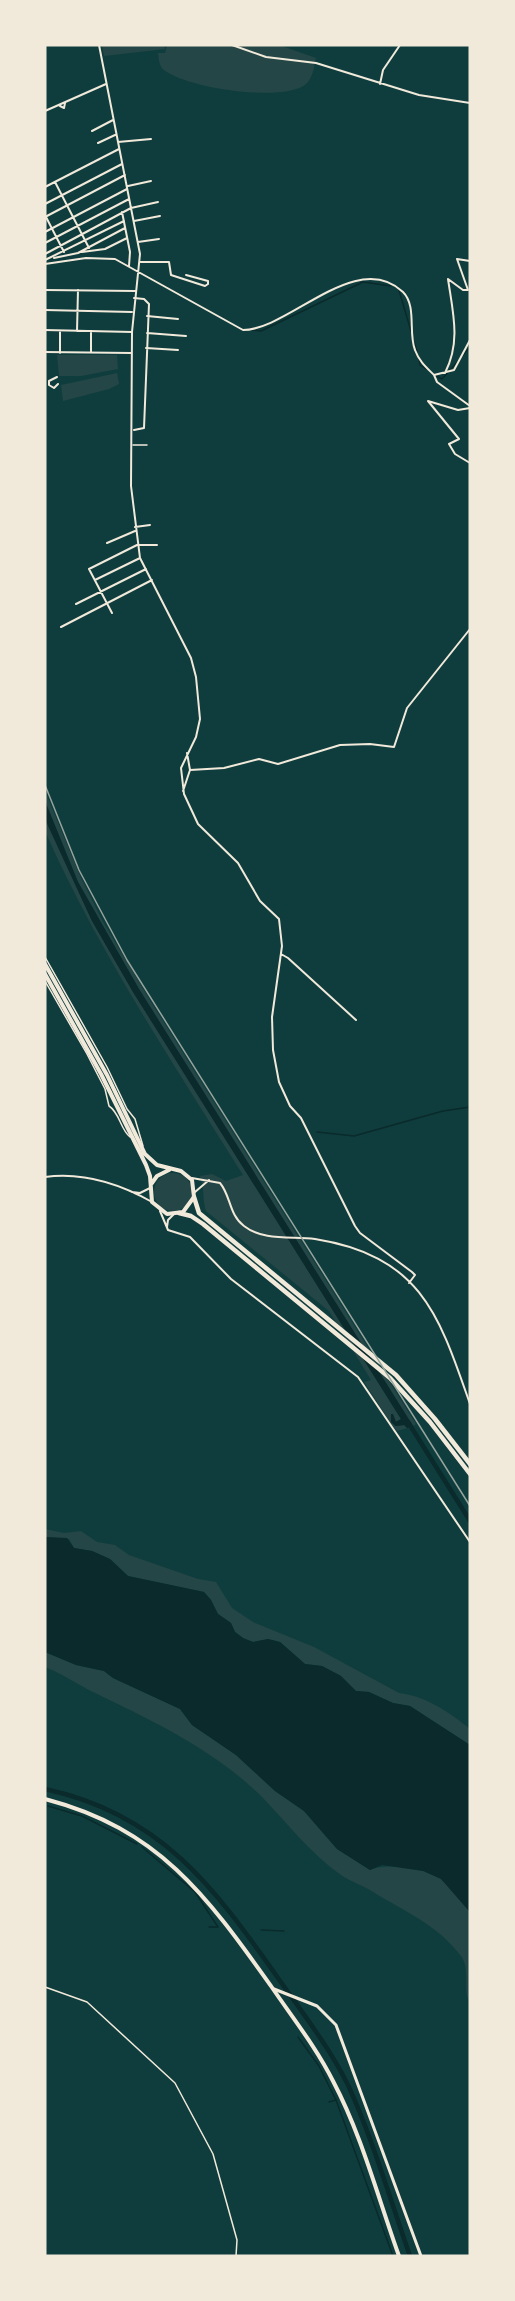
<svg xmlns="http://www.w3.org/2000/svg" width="515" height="2301" viewBox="0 0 515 2301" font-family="'Varela Round',sans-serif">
<rect width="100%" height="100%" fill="#0f3d3e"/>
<!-- green -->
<path fill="#244646" d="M102,45H164L165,49L104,56Z
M167,45H279L316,58C314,66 313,78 306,84C284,103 186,88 164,70C159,66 159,60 158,53H165Z
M57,355H117L118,369L81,376H59Z
M117,373L119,384L109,389L63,401L61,385Z
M45,791L81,878L102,920L148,997L416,1424L413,1426L139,989L78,882L45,801Z
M45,819L92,921L133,992L401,1419L395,1422L391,1414V1422L395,1426L405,1425L407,1428L397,1431L392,1425L364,1382L371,1380L329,1311L206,1211C202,1199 205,1188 200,1176L212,1174L226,1181L243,1175C174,1065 97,949 45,831Z
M154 1192a19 19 0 1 1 38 0a19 19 0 1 1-38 0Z
M45,1529L64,1533L81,1531L97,1542L115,1545L129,1555L198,1579L216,1582L232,1608L253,1622L314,1647L399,1693C426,1696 449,1712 470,1729V1745L410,1706L393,1703L369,1692L356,1691L341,1676L322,1666L305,1664L280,1642L268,1639L253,1642L243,1638L235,1632L231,1623L218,1614L211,1600L204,1592L128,1576L110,1559L92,1551L74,1548L69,1539L45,1537Z
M45,1652L76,1665L104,1671L113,1678L180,1709L192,1725L236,1755L275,1791L304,1811L337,1849L370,1870C386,1863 428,1867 442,1880C452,1889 460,1902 470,1912V2004C462,1989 471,1970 461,1956C438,1925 404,1911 373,1892C363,1885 351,1882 341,1875C311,1854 288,1824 263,1798C215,1750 153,1721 93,1692C77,1684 63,1674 45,1667Z"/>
<!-- water -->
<path fill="#0a2a2b" d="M45,801L78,882L139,989L413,1426L407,1428L404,1425L396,1426L391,1422V1414H393L396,1422L401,1419L133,992L92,921L45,819Z
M45,1537L67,1538L74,1548L92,1551L110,1559L128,1576L204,1592L211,1600L218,1614L231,1623L235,1632L243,1638L253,1642L268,1639L280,1642L305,1664L322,1666L341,1676L356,1691L369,1692L393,1703L410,1706L470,1745V1912L441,1879L423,1871L382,1865L370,1870L337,1849L304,1811L275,1791L236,1755L192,1725L180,1709L113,1678L104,1671L76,1665L45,1652Z"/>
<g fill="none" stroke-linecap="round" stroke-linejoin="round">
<!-- stream -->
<path stroke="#0a2a2b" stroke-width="1.5" d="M395,286L398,287L411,331
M251,330L261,331L363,282L391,286
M414,342L417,351
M463,355L470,347
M419,359L420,365L426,369
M435,375L442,379L458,361
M317,1132L354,1136L443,1111L470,1107
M48,1806L82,1816L137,1844
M142,1847L195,1892L218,1927
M209,1927H217
M261,1930L284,1931
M298,2037L319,2066L336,2100L393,2256
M329,2102L336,2100"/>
<!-- canal -->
<path stroke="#0a2a2b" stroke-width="4.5" d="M408,1422L470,1521
M45,1789C161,1814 214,1887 278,1978C302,2012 329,2047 348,2085C372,2137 391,2202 410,2256"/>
<!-- path -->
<path stroke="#f1e9da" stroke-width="1.5" d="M45,1987L87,2002L175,2083L213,2154L237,2240L236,2256"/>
<!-- service -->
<path stroke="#f1e9da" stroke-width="1.5" d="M133,445H147
M45,957L107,1067L127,1109L135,1119L143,1146
M45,981L87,1054L105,1089L109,1106C120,1113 120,1129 130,1137"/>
<!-- minor -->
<path stroke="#f1e9da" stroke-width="2" d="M99,45L140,254L132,332L131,486L140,558L191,658L196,677L200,719L196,737L181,768L184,794L198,824L238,863L260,901L279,919L282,946L272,1017L273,1050L279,1082L290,1106L301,1118L355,1226L360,1233L412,1272L415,1275L409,1283
M232,45L266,57L316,63L419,95L470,103
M380,84L383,70L400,45
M60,106L64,108L65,103
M45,111L106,84
M92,131L113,120
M118,142L151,139
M98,143L115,135
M55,182L89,248
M128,186L151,181
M45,187L119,149
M45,204L122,164
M122,212L130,252L129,266
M45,217L125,175
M46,217L64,252
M134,221L160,216
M45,232L127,189
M138,242L159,239
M45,243L129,199
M82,252L105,249L127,238
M45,254L131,208L158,202
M54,258L78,253L125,228
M45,260L124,221
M140,262H169L171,275L205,286L208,284
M45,264L86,258L115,259L243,330C289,330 356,248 403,292C417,306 408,333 415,350C419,361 426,367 434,375L454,370L470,340
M186,275L208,281V284
M45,290L135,291
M45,310L132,312
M147,316L178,319
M45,330L132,332
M77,331L78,290
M147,333L186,336
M146,348L178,350
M45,352L131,353
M91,352V331
M60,353V331
M445,373C461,342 453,313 448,279L463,290H468L457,259L470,261
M434,375L437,382L470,406
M57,377L49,381V385L54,388L58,384
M470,408L458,410L428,401L459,439L449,444L455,454L470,463
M134,430L144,428L149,304L144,299L134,298
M135,527L150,525
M107,543L135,531
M95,580L140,558
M76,604L146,569
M112,613L89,569L137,545H157
M61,627L152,580
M190,770L224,768L259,759L278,764L340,745L370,744L394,747L407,708L470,629
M183,791L190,770L187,753
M281,954L288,958L356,1020
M45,1177C82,1172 120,1184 152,1202
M192,1178L220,1183C231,1196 229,1215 244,1226C263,1241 292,1236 315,1239C421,1256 439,1315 470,1404
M132,1192L140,1193L150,1188
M195,1192L209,1180
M160,1211L168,1230
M167,1227L168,1220L174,1214
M168,1230L190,1237L231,1279L358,1377L470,1542"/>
<!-- tertiary -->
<path stroke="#f1e9da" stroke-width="3" d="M274,1989L317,2006L336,2025L421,2256"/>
<!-- primary -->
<path stroke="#f1e9da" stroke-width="4" d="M45,964L107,1075L145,1154L157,1165L181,1171L192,1180L194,1197L183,1212L167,1214L152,1202L150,1176L146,1165L101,1074L45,974
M152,1183L157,1176L169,1170
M45,1799C159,1829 206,1895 271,1986C292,2017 316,2047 333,2081C362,2136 378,2198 399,2256"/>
<!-- trunk -->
<path stroke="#f1e9da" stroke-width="4.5" d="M194,1197L199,1213L396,1375L435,1419L470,1464
M179,1213L191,1216L203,1224L390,1378L430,1422L470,1474"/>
<!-- rail -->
<path stroke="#97a49c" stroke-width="1.5" d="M45,785L79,870L127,960L470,1506"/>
</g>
<!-- border -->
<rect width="515" height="2301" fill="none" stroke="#f1e9da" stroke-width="93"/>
</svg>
